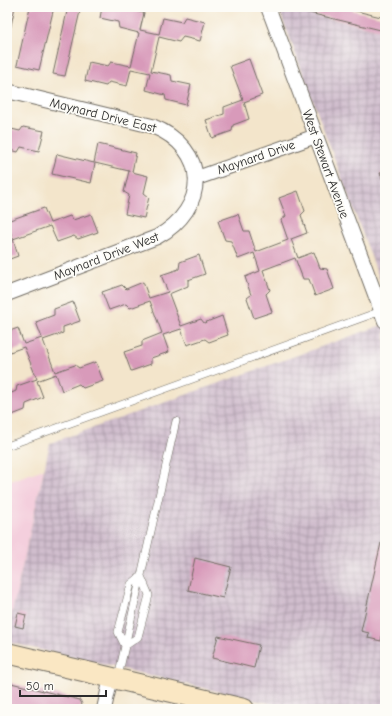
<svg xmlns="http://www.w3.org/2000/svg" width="392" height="716" viewBox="0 0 392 716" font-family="'Comic Neue',sans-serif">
<defs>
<pattern id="industrial-grid" width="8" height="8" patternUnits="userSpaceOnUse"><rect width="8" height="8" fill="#d0bdcd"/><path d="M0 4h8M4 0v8" fill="none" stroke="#a99aa7"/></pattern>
</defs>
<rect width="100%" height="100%" fill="#fdfcf7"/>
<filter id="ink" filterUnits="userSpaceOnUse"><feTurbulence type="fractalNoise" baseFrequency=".025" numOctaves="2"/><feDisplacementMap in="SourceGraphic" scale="8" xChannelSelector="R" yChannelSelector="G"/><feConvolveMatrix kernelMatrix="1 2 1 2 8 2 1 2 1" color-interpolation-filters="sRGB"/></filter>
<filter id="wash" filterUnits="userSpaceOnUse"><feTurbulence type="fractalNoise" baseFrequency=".012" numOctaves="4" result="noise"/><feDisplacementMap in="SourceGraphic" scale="16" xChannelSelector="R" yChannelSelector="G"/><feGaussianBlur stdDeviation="0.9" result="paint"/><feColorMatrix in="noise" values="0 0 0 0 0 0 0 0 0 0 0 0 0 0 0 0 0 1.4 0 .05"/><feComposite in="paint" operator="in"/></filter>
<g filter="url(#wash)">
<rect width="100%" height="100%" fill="#f3e5cb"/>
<!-- built -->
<path fill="#f4cfdd" d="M44,469L7,635V482Z"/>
<!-- industrial -->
<path fill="url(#industrial-grid)" d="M278,7L385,31V294Z
M385,324V709H293L7,642V635L50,443Z"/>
<g id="blocks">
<!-- building -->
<path fill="#d89aba" d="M7,7H15L8,39H7Z
M30,7H54L39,70L17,65Z
M68,7H81L65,76L53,74Z
M102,7H125V9L144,13L140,30L159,34L163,18L182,22L185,17L205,22L200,41L183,37L179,42L159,37L151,71L171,75L172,81L191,85L186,105L166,100L165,95L146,90L150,73L131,69L127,86L109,82L106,86L85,81L89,62L108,66L111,62L131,66L139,33L119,28L118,22L100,18Z
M306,7H340L385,18V31L305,12Z
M249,59L262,95L244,102L249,119L233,125L232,131L212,138L206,120L224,114V107L243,100L230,66Z
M23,127L44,131L39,151L21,147L18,152L7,149V128L20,131Z
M98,144L136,153L132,172L148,176L144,193L149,197L144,218L125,214L129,195L124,192L129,171L95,163L91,183L52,174L57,154L94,163Z
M385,171V186L380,173Z
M298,191L305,211L301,215L307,233L291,239L298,258L314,252L320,268L327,269L334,289L315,296L309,279H303L295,258L263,270L270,290L266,294L272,312L254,318L247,298L251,295L245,277L260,271L254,253L238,259L231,241L225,240L218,221L238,214L244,231H249L256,252L288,240L281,220L286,216L279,198Z
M44,208L50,223L70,216L73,220L91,214L98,232L78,239L74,236L57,242L50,226L13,239L18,256L7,260V239L12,237L7,221Z
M199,255L205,274L188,280V286L169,294L181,326L201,319L204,323L222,316L228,335L209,342L205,339L187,345L181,329L163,335L169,352L151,358V364L131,371L124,352L142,346V341L162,333L150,301L130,308L126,304L109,310L102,292L122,285L126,289L143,282L149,298L168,292L161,275L179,269L180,262Z
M73,302L80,321L63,327V333L43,340L55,372L75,365L79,368L96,362L103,381L83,388L79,384L62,391L56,374L37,381L43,397L26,404L25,410L7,417V395L16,391L17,386L37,379L24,347L7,353V332L18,328L24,344L42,338L36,322L54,315V309Z
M381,543L385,544V637L382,636L381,641L368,638L369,633L361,631Z
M195,558L231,567L223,598L188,590Z
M18,613L26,615L23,628L15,626Z
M218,636L259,645L254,668L212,658Z
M7,682L80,700L82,704L80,709H7Z"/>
</g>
</g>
<g filter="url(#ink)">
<use href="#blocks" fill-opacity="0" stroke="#716c63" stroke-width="1"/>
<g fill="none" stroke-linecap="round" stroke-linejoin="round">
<!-- lane casing -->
<g stroke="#716c63" stroke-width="8">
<path id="lane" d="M7,446L381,311
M141,576L149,595L138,637L125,646L118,632L131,584Z
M118,677L176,421"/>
</g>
<!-- street casing -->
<g stroke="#716c63" stroke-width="16">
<path id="street" d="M268,7L385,321
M7,91L152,126C210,149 209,208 157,237L7,294
M197,178L316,136
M104,709L111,678"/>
</g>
<!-- secondary casing -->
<g stroke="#716c63" stroke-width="22">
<path id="secondary" d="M7,653L244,709"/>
</g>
<!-- lane -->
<use href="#lane" stroke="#fff" stroke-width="7"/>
<!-- street -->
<use href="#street" stroke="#fff" stroke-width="14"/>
<!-- secondary -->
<use href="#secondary" stroke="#fae7c3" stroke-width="20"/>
</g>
</g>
<g text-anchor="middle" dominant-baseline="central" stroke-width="3.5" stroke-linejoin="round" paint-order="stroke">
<!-- street labels -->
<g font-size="13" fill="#2b2b2b" stroke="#fdfcf7">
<text transform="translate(103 115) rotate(14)">Maynard Drive East</text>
<text transform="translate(256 157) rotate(-19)">Maynard Drive</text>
<text transform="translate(326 164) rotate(70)">West Stewart Avenue</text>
<text transform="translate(106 256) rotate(-21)">Maynard Drive West</text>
</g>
</g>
<!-- margin -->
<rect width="392" height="716" fill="none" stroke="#fdfcf7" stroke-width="24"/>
<!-- scale -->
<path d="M20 690v6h86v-6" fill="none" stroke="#2b2b2b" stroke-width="2"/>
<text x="26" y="690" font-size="12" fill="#2b2b2b" stroke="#fdfcf7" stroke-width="3" paint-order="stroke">50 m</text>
</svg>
